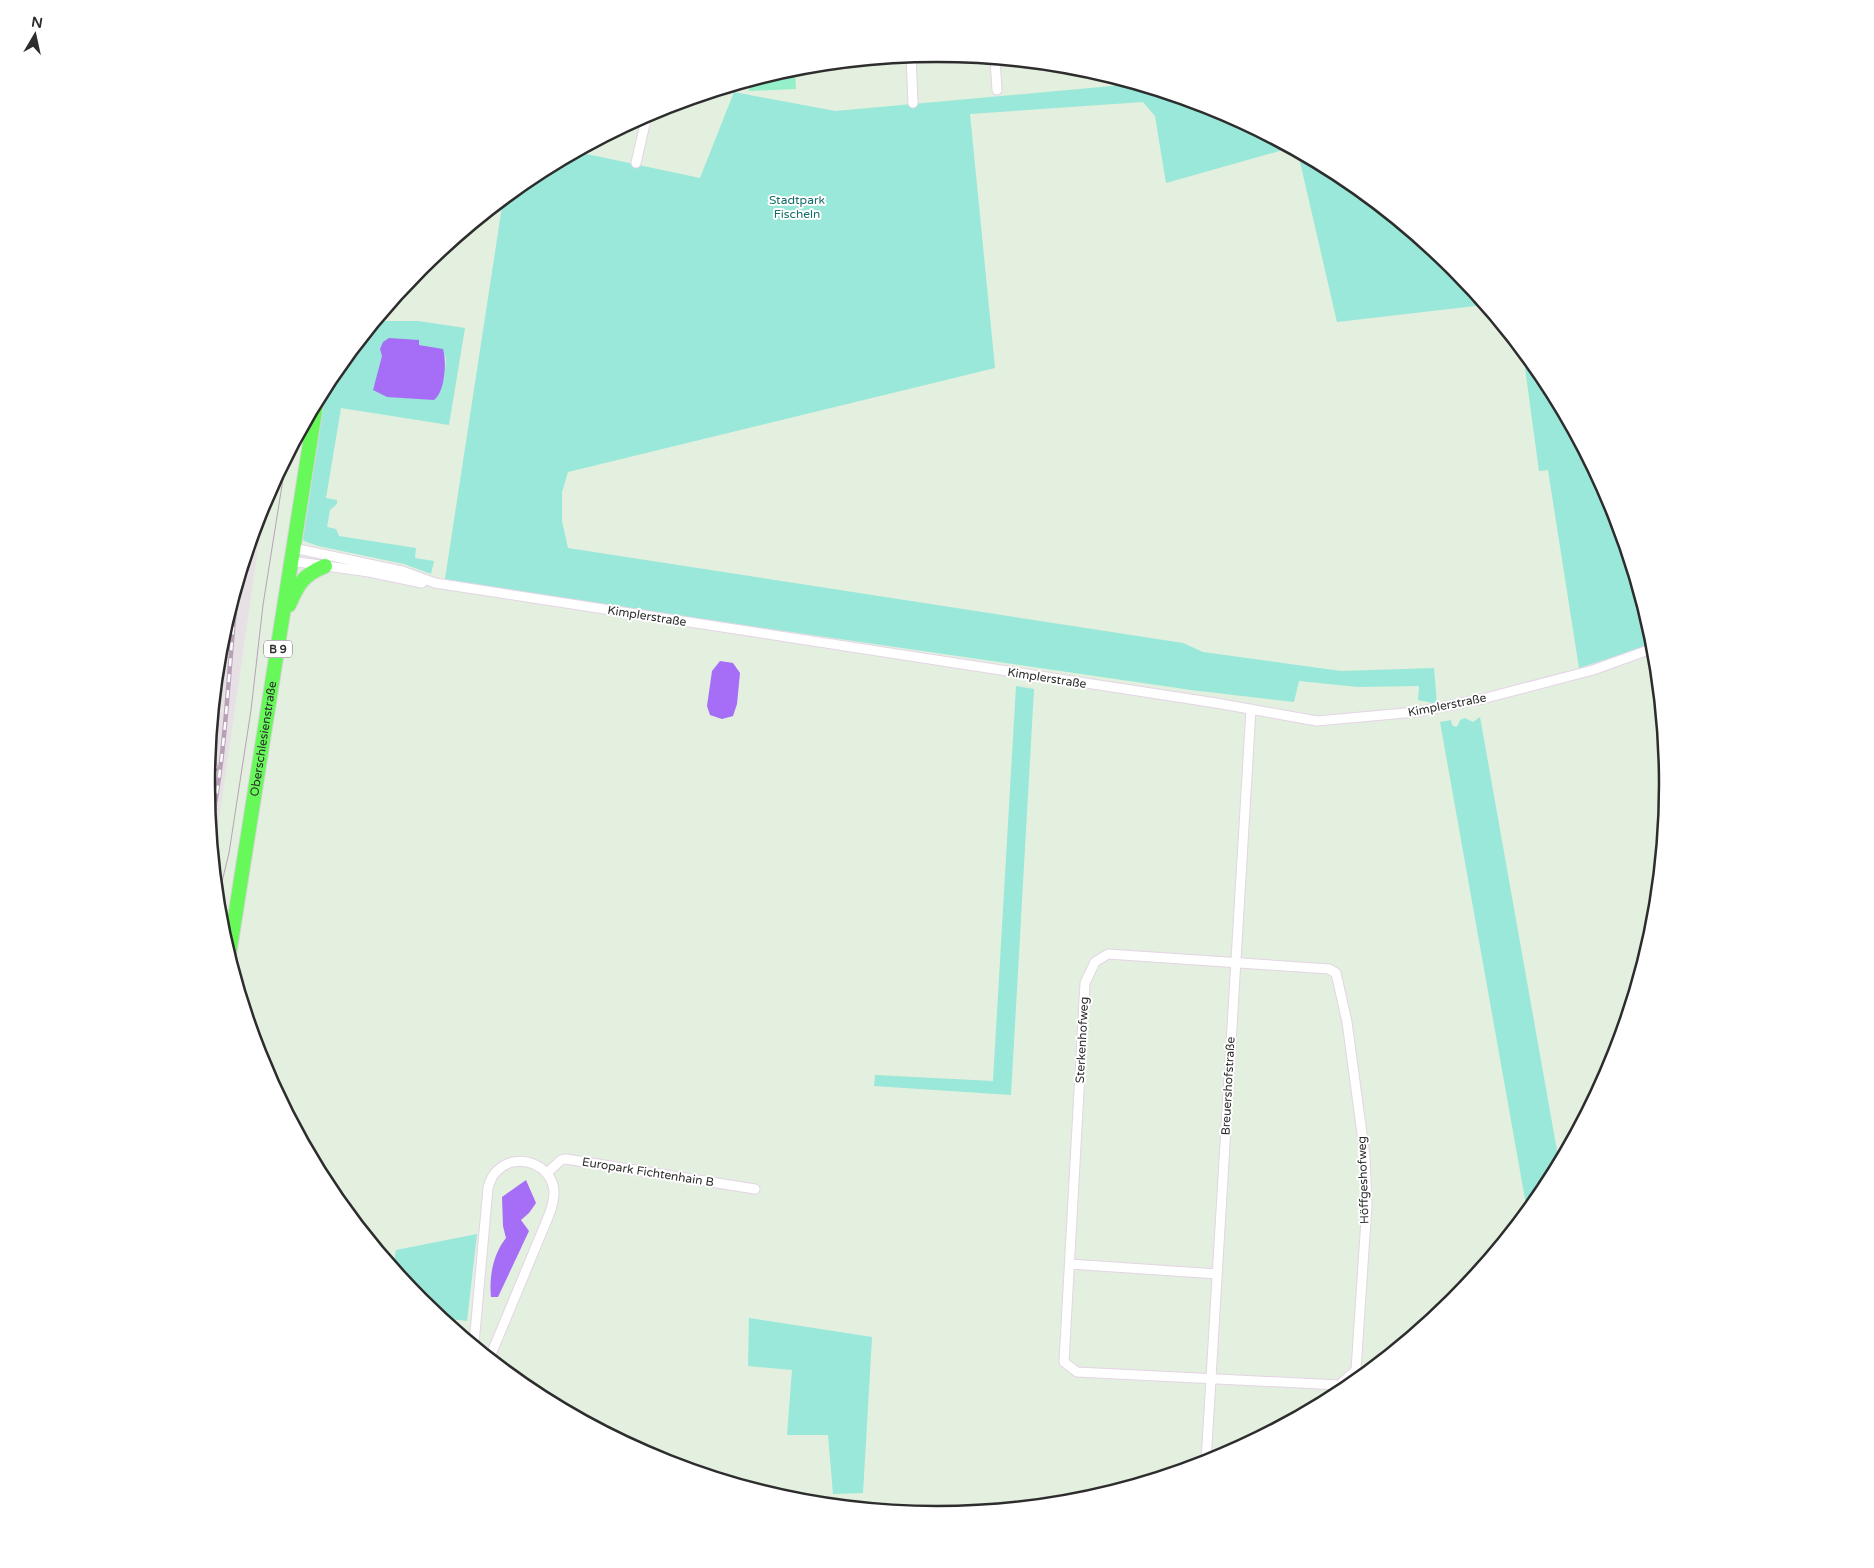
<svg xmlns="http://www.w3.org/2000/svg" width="1874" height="1568" viewBox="0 0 1874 1568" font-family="'Varela Round',sans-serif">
<rect width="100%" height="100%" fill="#e3efdf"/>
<!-- industrial -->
<path fill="#e7e0e4" d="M265,499L214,853L207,784L221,641Z"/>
<!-- green -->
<path fill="#99e8d9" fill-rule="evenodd" d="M1134,84L1217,109L1290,148L1166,183L1155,116L1143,102L970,114L995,368L568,472L562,492V521L568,548L1183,643L1203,652L1341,671L1434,668L1437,704L1418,700L1419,686L1358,687L1299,681L1294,702L1191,690L558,598L445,579L503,200L532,177L577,152L700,178L734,92L835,111Z
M1298,153L1343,177L1454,268L1484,305L1337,322Z
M377,321H418L465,328L449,425L341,408L326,498L337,500V504L330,510L327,527L336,529L339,536L416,548L415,558L434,561L431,574L404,564L318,546L304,541L303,539L327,383L365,336H367ZM389,339L419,341V345L443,350L446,359L444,380L373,387L376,383L382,356Z
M1523,353L1544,379L1612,505L1653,642L1654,644L1579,668L1548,470L1539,471Z
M1016,686L1034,689L1011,1095L874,1086L875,1075L993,1081Z
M1480,717L1559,1162L1544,1190L1527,1210L1440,722L1451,720L1452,725L1456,727L1458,725L1460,720L1465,718L1473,722Z
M477,1234L467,1321L442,1318L420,1300L393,1266L396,1250Z
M749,1318L872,1337L863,1493L833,1494L828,1435H787L792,1370L748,1366Z"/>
<!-- pitch -->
<path fill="#94f0c9" d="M795,68L796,89L749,91V82Z"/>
<!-- water -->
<path fill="#a66df6" d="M389,338L419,340V345L443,349C447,362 445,392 434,400L387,397L373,390L382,356L380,349L383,342Z
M720,661L733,663L740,673L737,704L733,716L722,719L710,715L707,706L712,671Z
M526,1180L536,1203L529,1213L521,1220L529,1231L498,1297H491C489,1277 493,1254 506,1238L503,1226L502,1197Z"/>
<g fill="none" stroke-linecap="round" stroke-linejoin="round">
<!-- street casing -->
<g stroke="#e5d4e6" stroke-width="11">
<path id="street" d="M911,56L913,103
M995,59L997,90
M636,163L647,115
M293,548L402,571L435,583L1216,703L1317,721L1416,712L1482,699L1593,670L1654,648
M291,561L369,572L422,583
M1108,954L1329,969L1336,973L1347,1022L1365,1156L1367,1205L1356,1370L1339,1385L1077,1372L1064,1362L1085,983L1095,962Z
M547,1173L561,1160L566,1159L755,1189
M1070,1264L1217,1274
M474,1344L488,1188C490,1181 492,1175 497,1171C516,1151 553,1164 554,1192C554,1200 552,1207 549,1215L490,1357
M1206,1462L1251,709"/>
</g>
<!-- primary casing -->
<g stroke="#d5d5d5" stroke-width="16">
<g id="primary">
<path d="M289,605C298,584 303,575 325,566"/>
<path id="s1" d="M229,955L316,405"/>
</g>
</g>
<!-- street -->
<use href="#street" stroke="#fff" stroke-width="9"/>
<!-- primary -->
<use href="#primary" stroke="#67f95a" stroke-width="14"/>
<!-- tram -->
<path stroke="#b8a1b8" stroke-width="1" d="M218,898L229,853L251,710L263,605L286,460"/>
<!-- rail casing -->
<g stroke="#b8a1b8" stroke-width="4.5">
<path id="rail" d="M238,595L262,504
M211,745L216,769
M211,825C227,747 228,667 237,589"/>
</g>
<!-- rail -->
<use href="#rail" stroke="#fff" stroke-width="2.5" stroke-dasharray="8" stroke-linecap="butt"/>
</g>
<g text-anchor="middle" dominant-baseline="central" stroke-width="4" stroke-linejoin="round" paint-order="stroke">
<!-- shield labels -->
<rect fill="#fff" stroke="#6c6c6c" stroke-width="1" x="264" y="640.5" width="28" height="17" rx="4"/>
<g font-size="11" font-weight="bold" fill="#2d2d2d">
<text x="278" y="649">B 9</text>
</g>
<!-- park labels -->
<g font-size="12" fill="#17706b" stroke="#fff">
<text x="797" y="200">Stadtpark<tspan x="797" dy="14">Fischeln</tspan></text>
</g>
<!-- street labels -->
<g font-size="12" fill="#2d2d2d" stroke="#fff">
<text transform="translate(647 616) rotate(9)">Kimplerstraße</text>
<text transform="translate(1047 678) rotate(9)">Kimplerstraße</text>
<text transform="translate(1447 705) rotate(-11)">Kimplerstraße</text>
<text stroke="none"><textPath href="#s1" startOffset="219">Oberschlesienstraße</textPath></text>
<text transform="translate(1082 1040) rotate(-87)">Sterkenhofweg</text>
<text transform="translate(1228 1086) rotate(-87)">Breuershofstraße</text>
<text transform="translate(648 1172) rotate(9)">Europark Fichtenhain B</text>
<text transform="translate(1363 1180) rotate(-92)">Höffgeshofweg</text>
</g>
</g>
<!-- crop -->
<path d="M0 0H1874V1568H0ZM215 784a722 722 0 1 1 1444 0a722 722 0 1 1-1444 0Z" fill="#fff" fill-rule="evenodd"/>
<path fill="none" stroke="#2d2d2d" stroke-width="2.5" d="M215 784a722 722 0 1 1 1444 0a722 722 0 1 1-1444 0Z"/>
<!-- north arrow -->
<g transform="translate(35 35) rotate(9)" stroke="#ffffff" stroke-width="4" paint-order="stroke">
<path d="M0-4L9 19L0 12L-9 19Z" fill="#2d2d2d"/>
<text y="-8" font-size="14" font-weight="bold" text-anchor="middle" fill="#2d2d2d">N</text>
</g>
</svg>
